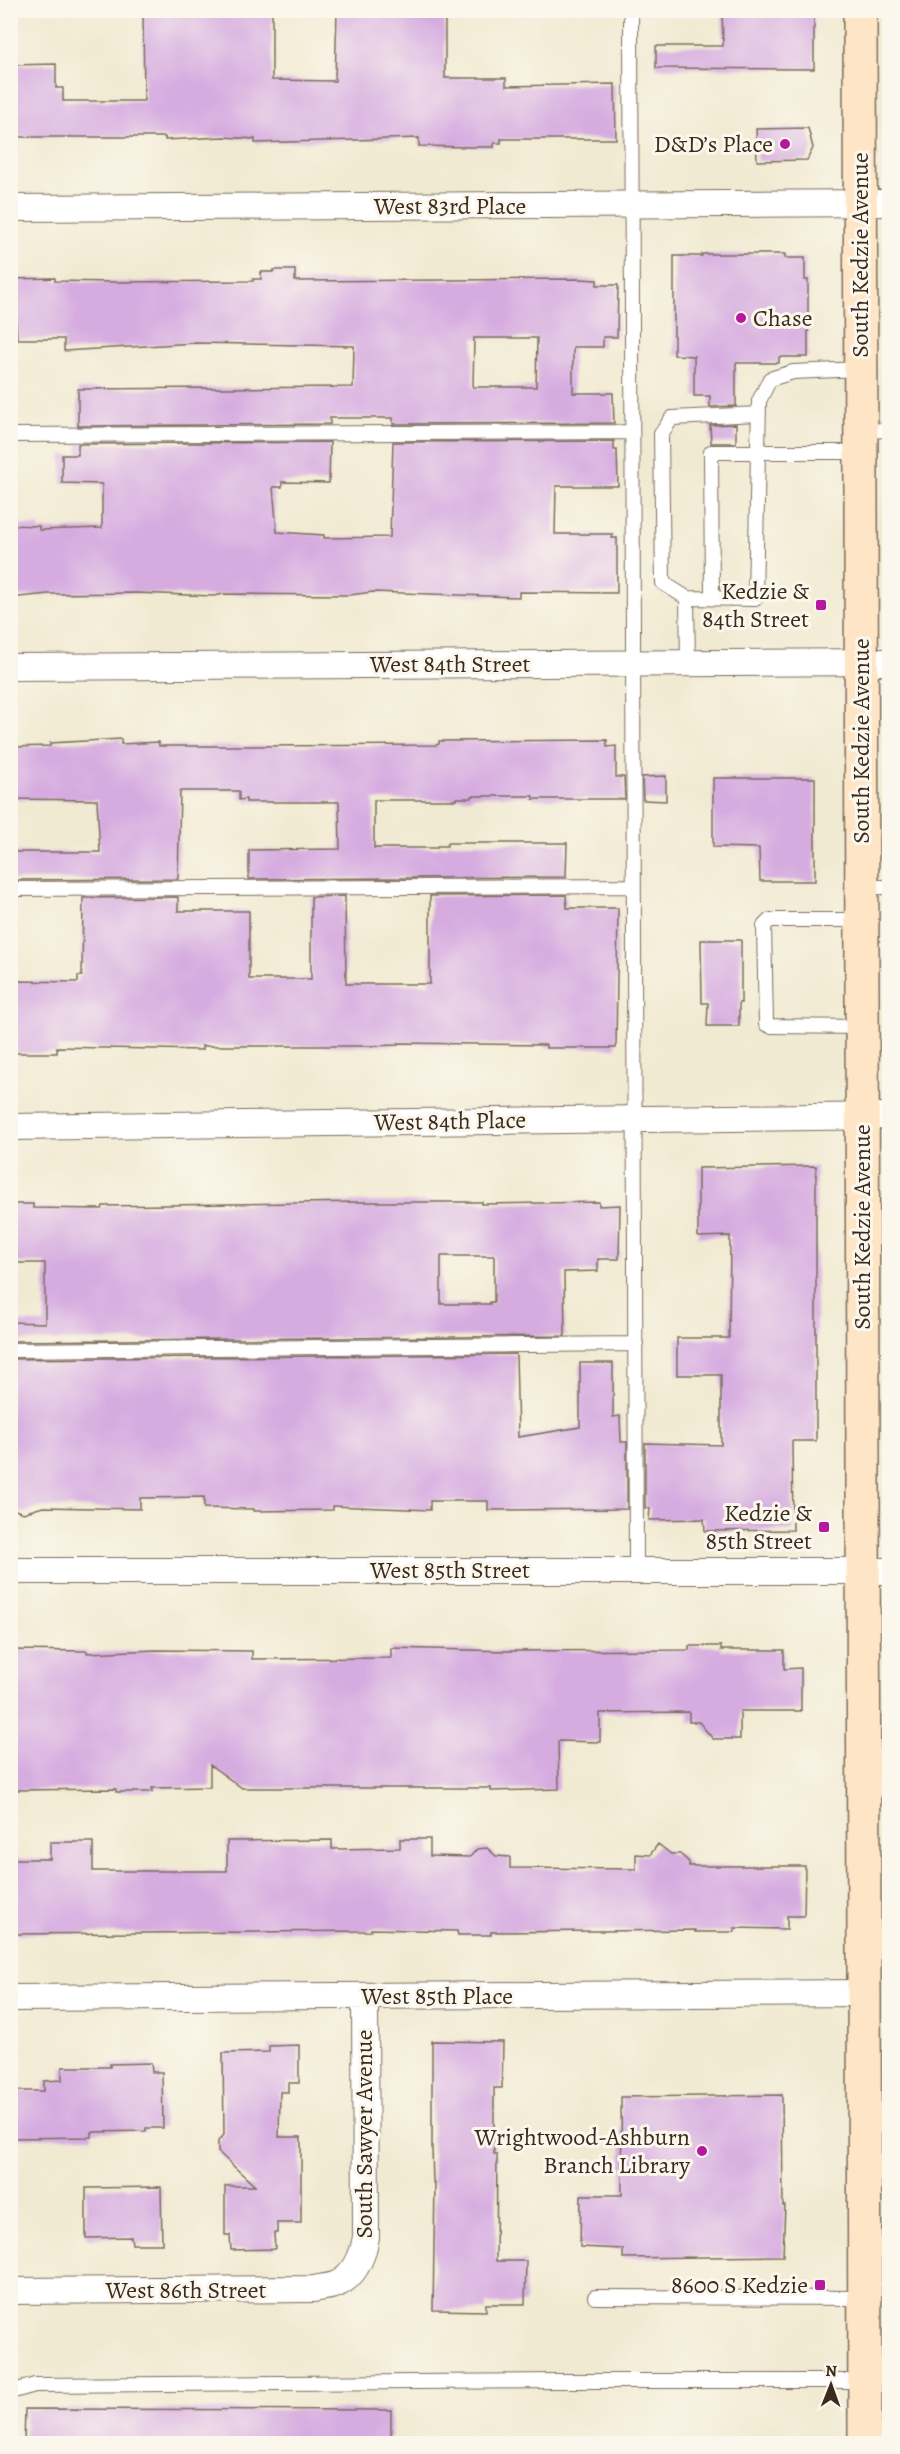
<svg xmlns="http://www.w3.org/2000/svg" width="900" height="2454" viewBox="0 0 900 2454" font-family="Alegreya,serif">
<rect width="100%" height="100%" fill="#fbf7ec"/>
<filter id="ink" filterUnits="userSpaceOnUse"><feTurbulence type="fractalNoise" baseFrequency=".0167" numOctaves="2"/><feDisplacementMap in="SourceGraphic" scale="12" xChannelSelector="R" yChannelSelector="G"/><feConvolveMatrix kernelMatrix="1 2 1 2 8 2 1 2 1" color-interpolation-filters="sRGB"/></filter>
<filter id="wash" filterUnits="userSpaceOnUse"><feTurbulence type="fractalNoise" baseFrequency=".008" numOctaves="4" result="noise"/><feDisplacementMap in="SourceGraphic" scale="24" xChannelSelector="R" yChannelSelector="G"/><feGaussianBlur stdDeviation="1.35" result="paint"/><feColorMatrix in="noise" values="0 0 0 0 0 0 0 0 0 0 0 0 0 0 0 0 0 1.4 0 .05"/><feComposite in="paint" operator="in"/></filter>
<g filter="url(#wash)">
<rect width="100%" height="100%" fill="#f1ead2"/>
<g id="blocks">
<!-- building -->
<path fill="#d6ace0" fill-rule="evenodd" d="M143,10H272V80L335,81L337,10H445V78H506V86L615,84L616,139H501V143H494V147H470L419,146V138L255,143V139L223,137L165,140V137H10V65L56,64V88H63V101H144Z
M722,10H814V69L656,68V46H723Z
M808,128L813,148L807,160L757,161L756,129Z
M702,254H785V258H805V280H808V357H779V363H736V406L710,407V396H694V356L674,355V256H702Z
M273,270H295V281L579,279L597,280V285H618L617,337H603V347H573V393H613L614,423L393,424V418H330V424L78,426V389L353,387L354,346L195,343L64,351V339H17L16,319H10V279L55,278V281L114,282L253,281V279H261V272H273ZM474,338H537L536,387H473Z
M736,424V443H711L710,425Z
M614,441V450H617L618,486H556L555,534H613L612,538H617V593L519,592V597L373,592L349,595L224,594L214,596L135,593L48,594L10,598V525L39,526V530L102,528V484L62,483V455H78V444L330,442L329,483L282,482V487H273L277,532L324,535V538L390,537L393,442Z
M121,739V744L159,742V746H239L436,745L439,744V741L607,740V747L616,746V777H624L625,799H533V796H472V798H456V800H374V848H437V846H447V843H567L566,877L249,879V850L340,849L339,802H246V799L239,800V791H180L178,879L10,880V852H100L97,800L10,799V747L50,746V743Z
M666,776V801L643,800L642,777Z
M713,778H815V881H760L759,848L713,847Z
M566,895L567,908H618L616,1048H546V1045L398,1043V1045L366,1046H202V1050L57,1047V1053H15V1029H10V995H15L16,981L78,982V976H82L83,898L178,897V911H249V979H311V897L345,896L346,984H430V896Z
M701,940H741V1003H739V1026H707L708,1003H702Z
M816,1166V1441H792L793,1530L705,1531L704,1519L649,1520L650,1508H645V1443L721,1445V1375H677V1338H729L730,1236L698,1237V1168Z
M362,1202H482V1204L599,1202V1206L620,1205L619,1259H598V1271L564,1272L565,1336L10,1341V1322L45,1323V1263H10V1204H33V1208L102,1209L103,1206ZM441,1256H494V1302H490V1304H441Z
M516,1354L518,1437L580,1427V1363H613V1417L620,1416L621,1442H627V1509L488,1510V1501H430V1510L333,1506V1510L254,1511V1509L204,1508V1497L140,1498V1509L43,1507L23,1513L10,1508V1359Z
M689,1646H721V1650H784V1669L801,1668V1711H740V1739H713L699,1722H689V1712L600,1713V1742L558,1741L559,1789L491,1791V1788H242L210,1765V1787L152,1788V1792H116V1789L10,1790V1650L87,1651V1653L156,1650L252,1651V1659L391,1658V1648L508,1651L689,1650Z
M400,1839H430V1856L470,1857L477,1849L487,1848L496,1856L510,1857V1868L636,1869V1854L650,1855L658,1844L671,1854H680L689,1862V1866H805L804,1916H787V1929L734,1928L735,1932H695V1930L491,1932V1935H458L457,1931L371,1929V1931L10,1934V1859H50V1842H93V1871H227V1841L332,1840V1849L400,1848Z
M432,2041L503,2042L502,2088H494V2154H497L496,2261H526L525,2304H486V2311L433,2310L435,2183H433L432,2147Z
M299,2045V2083H288V2092H280L279,2137H301V2223H277V2233H274L275,2249L231,2250L230,2235H225V2186H255L218,2152V2141L224,2135L223,2053L269,2052V2046Z
M151,2063L152,2072H162L163,2128H146V2131L92,2132V2137L10,2138V2091H44V2081L62,2080V2067H110V2064Z
M782,2095L783,2206H785L783,2256L623,2258V2249L580,2247L581,2195H622L621,2097Z
M161,2187L162,2244H132L131,2237L86,2238V2188Z
M25,2409L391,2410V2444H24Z"/>
</g>
</g>
<g filter="url(#ink)">
<use href="#blocks" fill-opacity="0" stroke="#7b6d5d" stroke-width="1.5"/>
<g fill="none" stroke-linecap="round" stroke-linejoin="round">
<!-- lane casing -->
<g stroke="#7b6d5d" stroke-width="16">
<path id="lane" d="M631,10L636,1570
M861,431L890,430
M10,435L632,432
M687,598L663,583L661,434L672,418L759,414
M712,598L711,452H861
M688,663L687,598L755,599L759,401L770,379L793,372L860,369
M862,887H890
M10,889L634,886
M862,920H770L764,926L766,1024L770,1026L862,1027
M10,1350L636,1344
M863,1788H890
M595,2297L864,2298
M10,2392L35,2385L556,2381H865"/>
</g>
<!-- street casing -->
<g stroke="#7b6d5d" stroke-width="28">
<path id="street" d="M10,208L890,203
M10,667L890,662
M10,1127L890,1116
M10,1571H890
M10,1998L864,1993
M10,2291L314,2289C322,2287 332,2287 339,2283C356,2274 363,2255 366,2237L365,1996"/>
</g>
<!-- secondary casing -->
<g stroke="#7b6d5d" stroke-width="36">
<path id="secondary" d="M860,10L865,2444"/>
</g>
<!-- lane -->
<use href="#lane" stroke="#fff" stroke-width="14"/>
<!-- street -->
<use href="#street" stroke="#fff" stroke-width="26"/>
<!-- secondary -->
<use href="#secondary" stroke="#fee5c5" stroke-width="33"/>
</g>
</g>
<!-- markers -->
<g fill="#b5179e" stroke="#fbf7ec" stroke-width="2">
<circle cx="785" cy="144" r="6"/>
<circle cx="741" cy="318" r="6"/>
<rect x="815" y="599" width="12" height="12" rx="3"/>
<rect x="818" y="1521" width="12" height="12" rx="3"/>
<circle cx="702" cy="2151" r="6"/>
<rect x="814" y="2279" width="12" height="12" rx="3"/>
</g>
<g text-anchor="middle" dominant-baseline="central" stroke-width="6" stroke-linejoin="round" paint-order="stroke">
<!-- poi labels -->
<g font-size="24" fill="#3b2a1e" stroke="#fbf7ec" text-anchor="end">
<text x="773" y="144">D&amp;D’s Place</text>
<text x="753" y="318" text-anchor="start">Chase</text>
<text x="809" y="591">Kedzie &amp;<tspan x="809" dy="28">84th Street</tspan></text>
<text x="812" y="1513">Kedzie &amp;<tspan x="812" dy="28">85th Street</tspan></text>
<text x="690" y="2137">Wrightwood-Ashburn<tspan x="690" dy="28">Branch Library</tspan></text>
<text x="808" y="2285">8600 S Kedzie</text>
</g>
<!-- street labels -->
<g font-size="24" fill="#3b2a1e" stroke="#fbf7ec">
<text x="450" y="206">West 83rd Place</text>
<text transform="translate(860 255) rotate(-90)">South Kedzie Avenue</text>
<text x="450" y="664">West 84th Street</text>
<text transform="translate(861 741) rotate(-90)">South Kedzie Avenue</text>
<text transform="translate(450 1121) rotate(-1)">West 84th Place</text>
<text transform="translate(862 1227) rotate(-90)">South Kedzie Avenue</text>
<text x="450" y="1570">West 85th Street</text>
<text x="437" y="1996">West 85th Place</text>
<text transform="translate(364 2134) rotate(-90)">South Sawyer Avenue</text>
<text x="186" y="2290">West 86th Street</text>
</g>
</g>
<!-- margin -->
<rect width="900" height="2454" fill="none" stroke="#fbf7ec" stroke-width="36"/>
<!-- north arrow -->
<g transform="translate(831 2385) rotate(1)" stroke="#fbf7ec" stroke-width="4.5" paint-order="stroke">
<path d="M0-4.5L10 22L0 15L-10 22Z" fill="#3b2a1e"/>
<text y="-9" font-size="16" font-weight="bold" text-anchor="middle" fill="#3b2a1e">N</text>
</g>
</svg>
